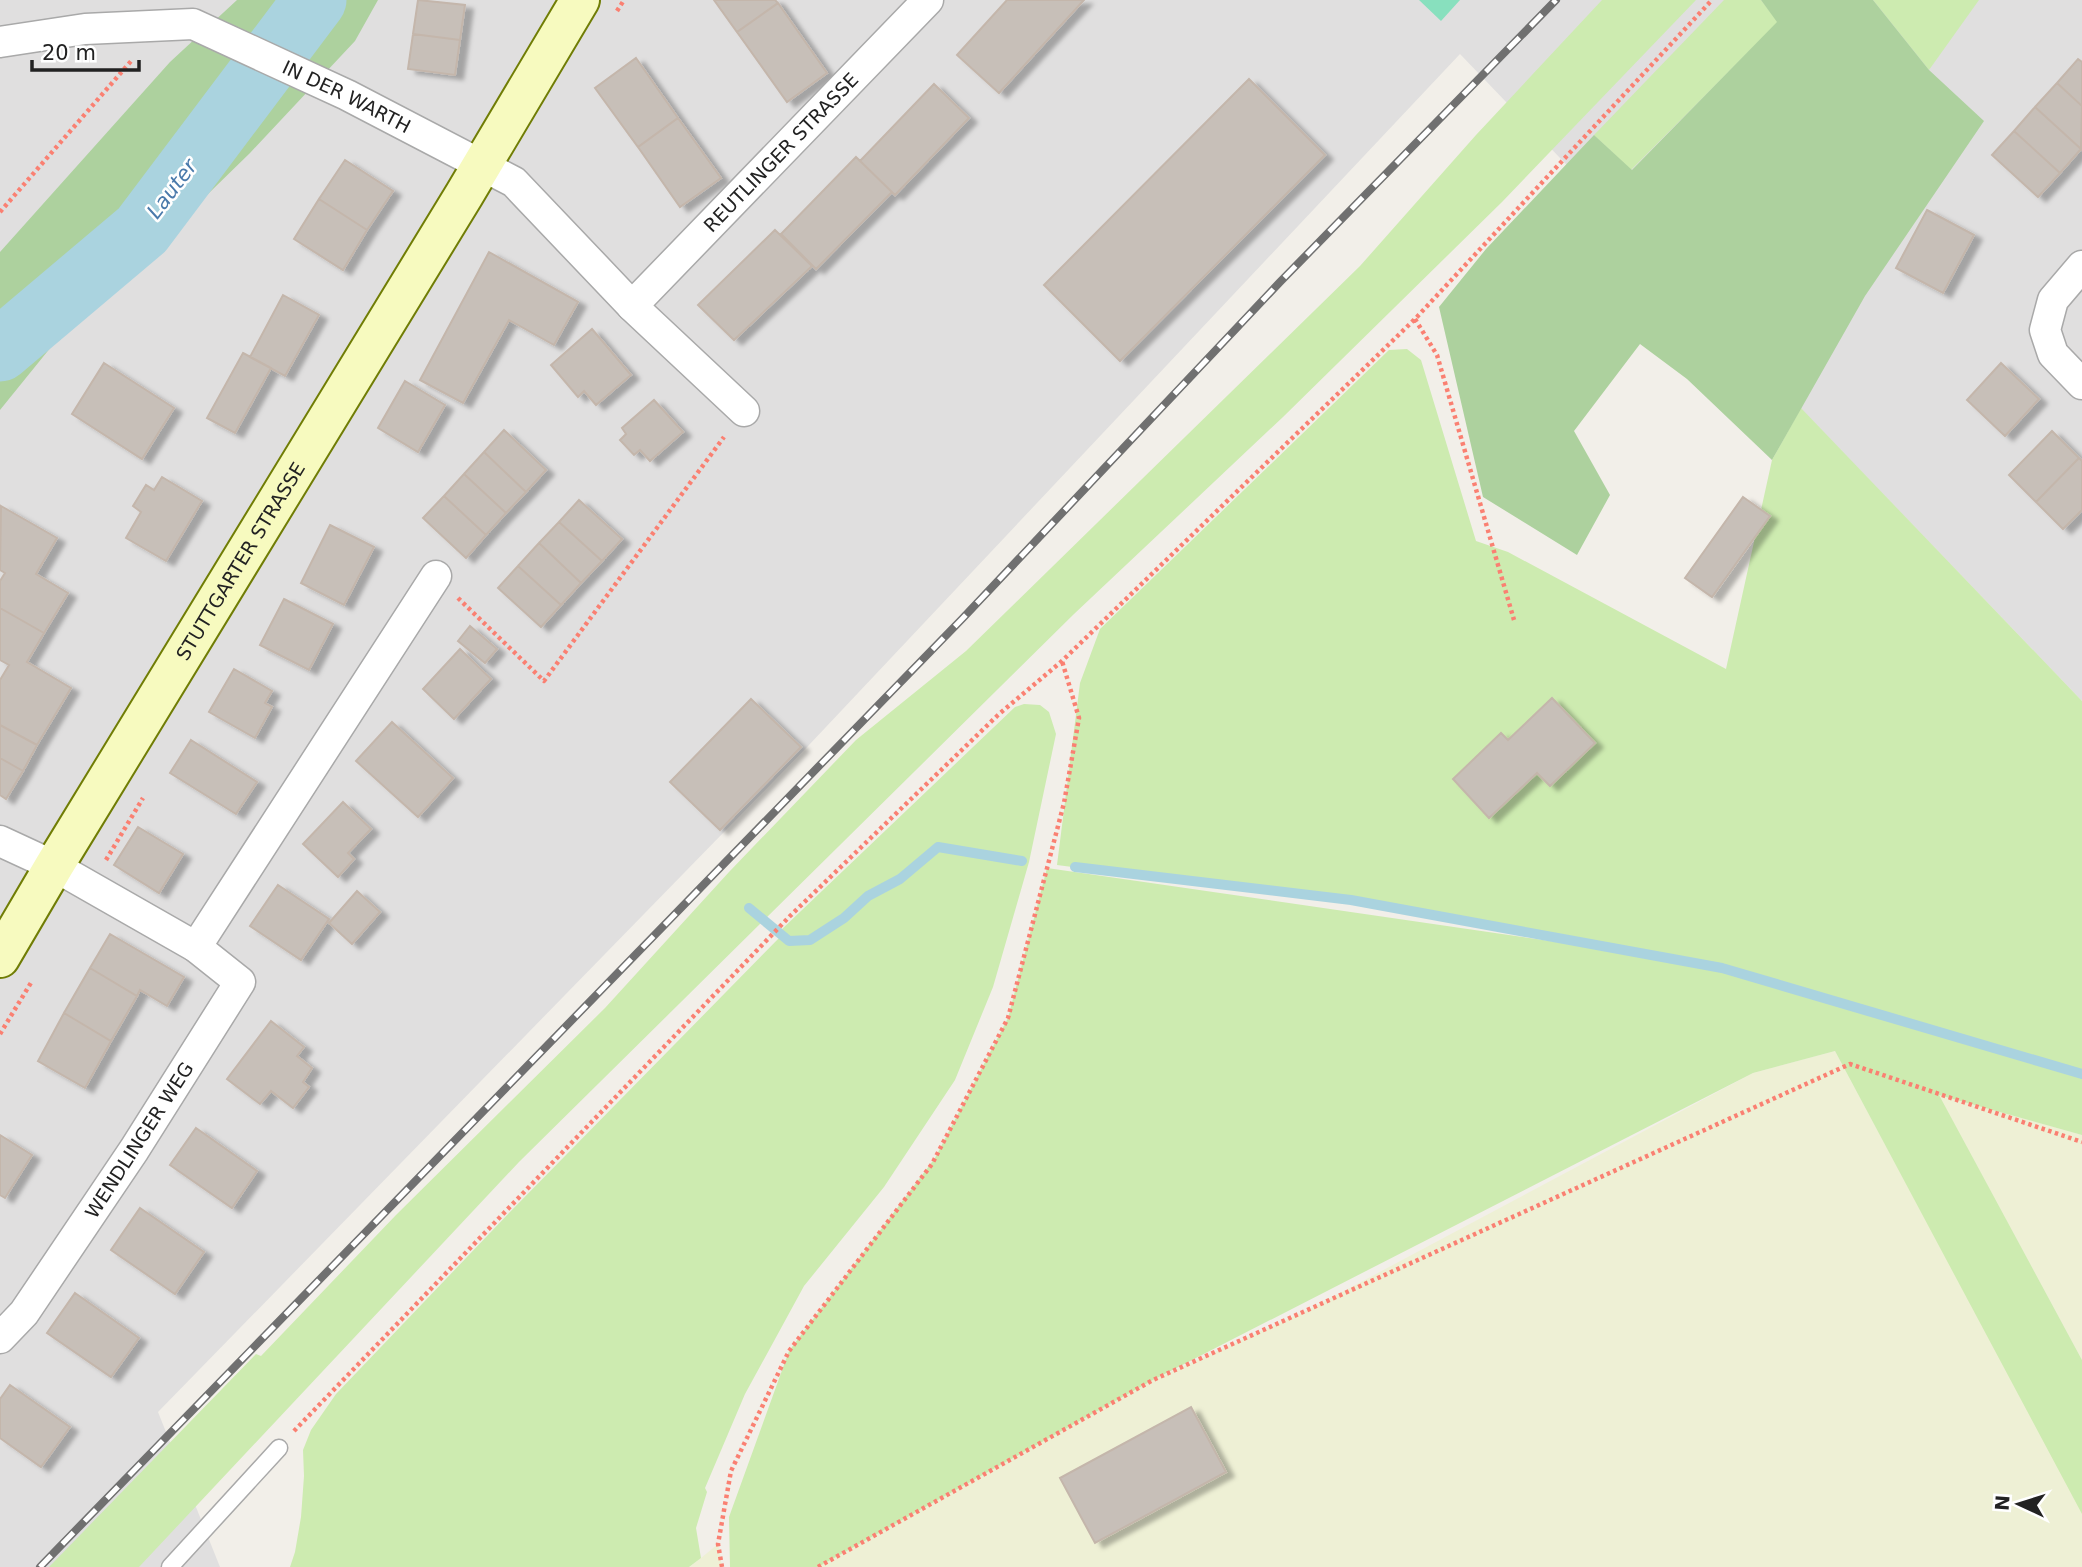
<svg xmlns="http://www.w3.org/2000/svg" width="2082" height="1567" viewBox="0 0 2082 1567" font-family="'DejaVu Sans',sans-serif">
<defs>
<filter id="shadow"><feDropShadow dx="8" dy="4.5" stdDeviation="2" flood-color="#0004"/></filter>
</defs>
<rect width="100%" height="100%" fill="#f2efe9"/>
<!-- residential -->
<path fill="#e0dfdf" d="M0,0H2082V701L1460,54L809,745L158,1412L220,1567H0Z"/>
<!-- farmland -->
<path fill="#eef0d5" d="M1835,1051L2082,1511V1567H818L1153,1380L1314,1307L1753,1073Z
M1938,1094L2082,1135V1360Z
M718,1544L722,1567H689L701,1558Z"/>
<!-- grass -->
<path fill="#cdebb0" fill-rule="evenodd" d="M1602,0H1696L1502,202L1283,417L1074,614L519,1162L139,1567H49L256,1354L261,1356L396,1215L605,1008L729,872L856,740L966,651L1360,266L1476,135Z
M1724,0H1761L1778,22L1631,170L1594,135Z
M1873,0H1979L1929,70Z
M1407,349L1421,360L1476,541L1508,552L1726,669L1772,460L1801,408L2082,701V1135L1939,1095L2082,1360V1514L1835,1051L1753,1073L1153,1380L818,1567H730L729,1517L789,1351L935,1158L1008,1018L1047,868L1661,957L1425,913L1057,865L1080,683L1100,629L1389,350ZM1700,964L1722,968L1856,1008H1855Z
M1024,704L1040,705L1049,712L1056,734L1029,862L993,987L955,1080L884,1187L804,1286L745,1394L705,1488L707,1492L696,1528L701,1558L689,1567H290L295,1552L301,1517L304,1476L303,1450L311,1430L336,1394L510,1212L781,936L786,938L780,931L1015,707Z"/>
<!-- forest -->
<path fill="#add19e" d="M237,0H378L355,41L250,153L51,347L0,410V252L170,62Z
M1761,0H1873L1929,70L1984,121L1865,296L1772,460L1687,379L1640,344L1574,431L1610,495L1577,555L1483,497L1439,307L1486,249L1594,135L1632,170L1777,22Z"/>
<!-- pitch -->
<path fill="#88e0be" d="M1419,0H1460L1441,21Z"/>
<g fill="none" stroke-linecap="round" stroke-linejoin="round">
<!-- stream -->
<path stroke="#aad3df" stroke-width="10" d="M1075,867L1351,900L1722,968L2082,1074
M749,908L789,941L810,940L844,918L868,896L900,879L938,847L1022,861"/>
<!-- river -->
<path stroke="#aad3df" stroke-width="63" d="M0,350L142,230L315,0"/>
</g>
<!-- building -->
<path fill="#c7bfb8" stroke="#c4b6ab" stroke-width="2" filter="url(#shadow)" d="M418,0L465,5L460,40L413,34Z
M714,0H775L778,3L737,32Z
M1007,0H1084L999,93L957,55Z
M778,3L827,73L787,102L737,32Z
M413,34L460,40L455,75L408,69Z
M636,58L678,118L638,147L595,88Z
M2078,59L2082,62V106L2057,83Z
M1249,79L1325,155L1120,361L1044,285Z
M2057,83L2082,106L2081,149L2035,107Z
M934,84L969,118L895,195L860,161Z
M2035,107L2081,149L2060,173L2014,131Z
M678,118L721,178L680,207L638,147Z
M2014,131L2060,173L2038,197L1992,155Z
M856,157L892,192L816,269L781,234Z
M345,160L393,191L367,230L319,199Z
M319,199L367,230L343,270L294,239Z
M1927,210L1974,235L1943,293L1896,268Z
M775,230L812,266L734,340L698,305Z
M489,252L578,302L554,345L509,320L463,403L420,380Z
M283,295L319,315L285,376L250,357Z
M592,329L631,375L596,405L584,391L578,397L551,365Z
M243,353L271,368L235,433L207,418Z
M104,363L174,408L142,459L72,414Z
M2001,363L2039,399L2005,436L1967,400Z
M405,381L445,405L418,452L378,428Z
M654,400L683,432L650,461L640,450L634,455L620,440L626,434L622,428Z
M504,430L546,470L526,492L484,452Z
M2052,431L2079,458L2036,502L2009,475Z
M484,452L526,492L506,513L464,474Z
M2079,458L2082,461V510L2063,529L2036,502Z
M464,474L506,513L486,535L444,496Z
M162,477L202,501L166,561L126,538L141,512L133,506L146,485L154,490Z
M444,496L486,535L466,558L423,518Z
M1743,497L1770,516L1712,597L1685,578Z
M579,500L622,539L602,561L559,522Z
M1,506L57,538L36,574L68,593L44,633L0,608V581L5,573L0,570Z
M559,522L602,561L581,583L539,543Z
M330,525L374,547L344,605L301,583Z
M539,543L581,583L561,605L518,566Z
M518,566L561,605L541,627L498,588Z
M284,599L333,624L309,670L260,645Z
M0,608L44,633L27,662L71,688L37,745L0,725V680L9,665L0,660Z
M470,626L497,649L485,663L458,641Z
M460,649L491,679L454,719L423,689Z
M234,669L272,691L265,703L272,707L255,738L209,712Z
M1552,698L1595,743L1550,786L1537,773L1489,818L1453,779L1501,733L1508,740Z
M751,699L801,747L720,830L670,782Z
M392,722L453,778L418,817L356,761Z
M0,725L37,745L23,771L0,758Z
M191,740L257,782L236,814L170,773Z
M0,758L23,771L6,799L0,795Z
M343,802L371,829L348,853L354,859L338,877L303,844Z
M138,827L183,854L159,893L114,865Z
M278,885L329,919L301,960L250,926Z
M357,891L380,912L352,944L329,923Z
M110,934L184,977L167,1006L140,990L137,996L90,968Z
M90,968L137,996L111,1041L64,1013Z
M64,1013L111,1041L85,1088L38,1061Z
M271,1021L304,1047L297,1056L312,1068L303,1082L309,1087L293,1108L271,1091L260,1104L227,1079Z
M196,1128L257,1171L232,1208L170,1165Z
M0,1135L32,1155L5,1198L0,1195Z
M140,1208L204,1252L175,1294L111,1250Z
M75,1293L139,1338L111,1377L47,1333Z
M10,1385L70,1427L41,1467L0,1438V1399Z
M1191,1407L1226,1472L1095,1543L1060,1478Z"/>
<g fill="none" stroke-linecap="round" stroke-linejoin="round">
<!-- service casing -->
<g stroke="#a9a9a9" stroke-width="19">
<path id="service" d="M170,1567L279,1448"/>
</g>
<!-- minor casing -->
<g stroke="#a9a9a9" stroke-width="33">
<g id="minor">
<path id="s1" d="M0,42L85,29L193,24L347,95L514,182L632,306L744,411"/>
<path d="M2082,266L2053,300L2045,330L2053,354L2082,384"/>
<path id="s2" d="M632,306L928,0"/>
<path d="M0,841L54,866L196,947L240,982L134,1150L24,1313L0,1338"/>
<path d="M196,947L436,576"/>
</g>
</g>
<!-- secondary casing -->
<g stroke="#707d05" stroke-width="42">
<g id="secondary">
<path id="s3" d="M0,958L54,866L464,195L580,0"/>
</g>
</g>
<!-- path -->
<path stroke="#fa8072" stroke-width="4.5" stroke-dasharray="3.5 3.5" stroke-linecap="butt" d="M617,11L624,0
M0,212L132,60
M1415,319L1437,355L1514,620
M458,598L544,681L724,437
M106,860L143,798
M0,1034L32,981
M294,1431L790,916L998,715L1062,661L1415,319L1712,0
M722,1567L718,1544L731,1471L789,1351L932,1164L1008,1018L1064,803L1079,718L1062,661
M818,1567L1153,1380L1850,1064L2082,1142"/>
<!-- service -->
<use href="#service" stroke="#fff" stroke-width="16"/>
<!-- minor -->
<use href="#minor" stroke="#fff" stroke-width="30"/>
<!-- secondary -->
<use href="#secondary" stroke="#f7fabf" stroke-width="38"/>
<!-- rail casing -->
<g stroke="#707070" stroke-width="8">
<path id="rail" d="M40,1567L962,619L1280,282L1556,0"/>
</g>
<!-- rail -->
<use href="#rail" stroke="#fff" stroke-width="5" stroke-dasharray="16" stroke-linecap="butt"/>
</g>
<g text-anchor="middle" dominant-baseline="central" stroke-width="5" stroke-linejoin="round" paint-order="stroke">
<!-- street labels -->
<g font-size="19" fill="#222" stroke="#fff">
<text stroke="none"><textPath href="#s1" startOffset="364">IN DER WARTH</textPath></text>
<text stroke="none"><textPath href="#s2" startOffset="214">REUTLINGER STRASSE</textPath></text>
<text stroke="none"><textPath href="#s3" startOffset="464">STUTTGARTER STRASSE</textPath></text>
<text transform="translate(139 1140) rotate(-57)">WENDLINGER WEG</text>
</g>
<!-- water labels -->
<g font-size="21" font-style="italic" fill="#4a7aab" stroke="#fff">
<text transform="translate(172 189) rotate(-53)">Lauter</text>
</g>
</g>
<!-- north arrow -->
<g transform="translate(2019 1504) rotate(274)" stroke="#ffffff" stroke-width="5" paint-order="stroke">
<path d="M0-5L12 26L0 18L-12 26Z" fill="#222222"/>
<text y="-10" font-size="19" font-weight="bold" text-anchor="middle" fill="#222222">N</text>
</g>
<!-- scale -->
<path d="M32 60v10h107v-10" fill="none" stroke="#222222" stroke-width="3.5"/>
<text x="42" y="60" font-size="21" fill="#222222" stroke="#ffffff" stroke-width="5" paint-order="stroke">20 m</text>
</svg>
